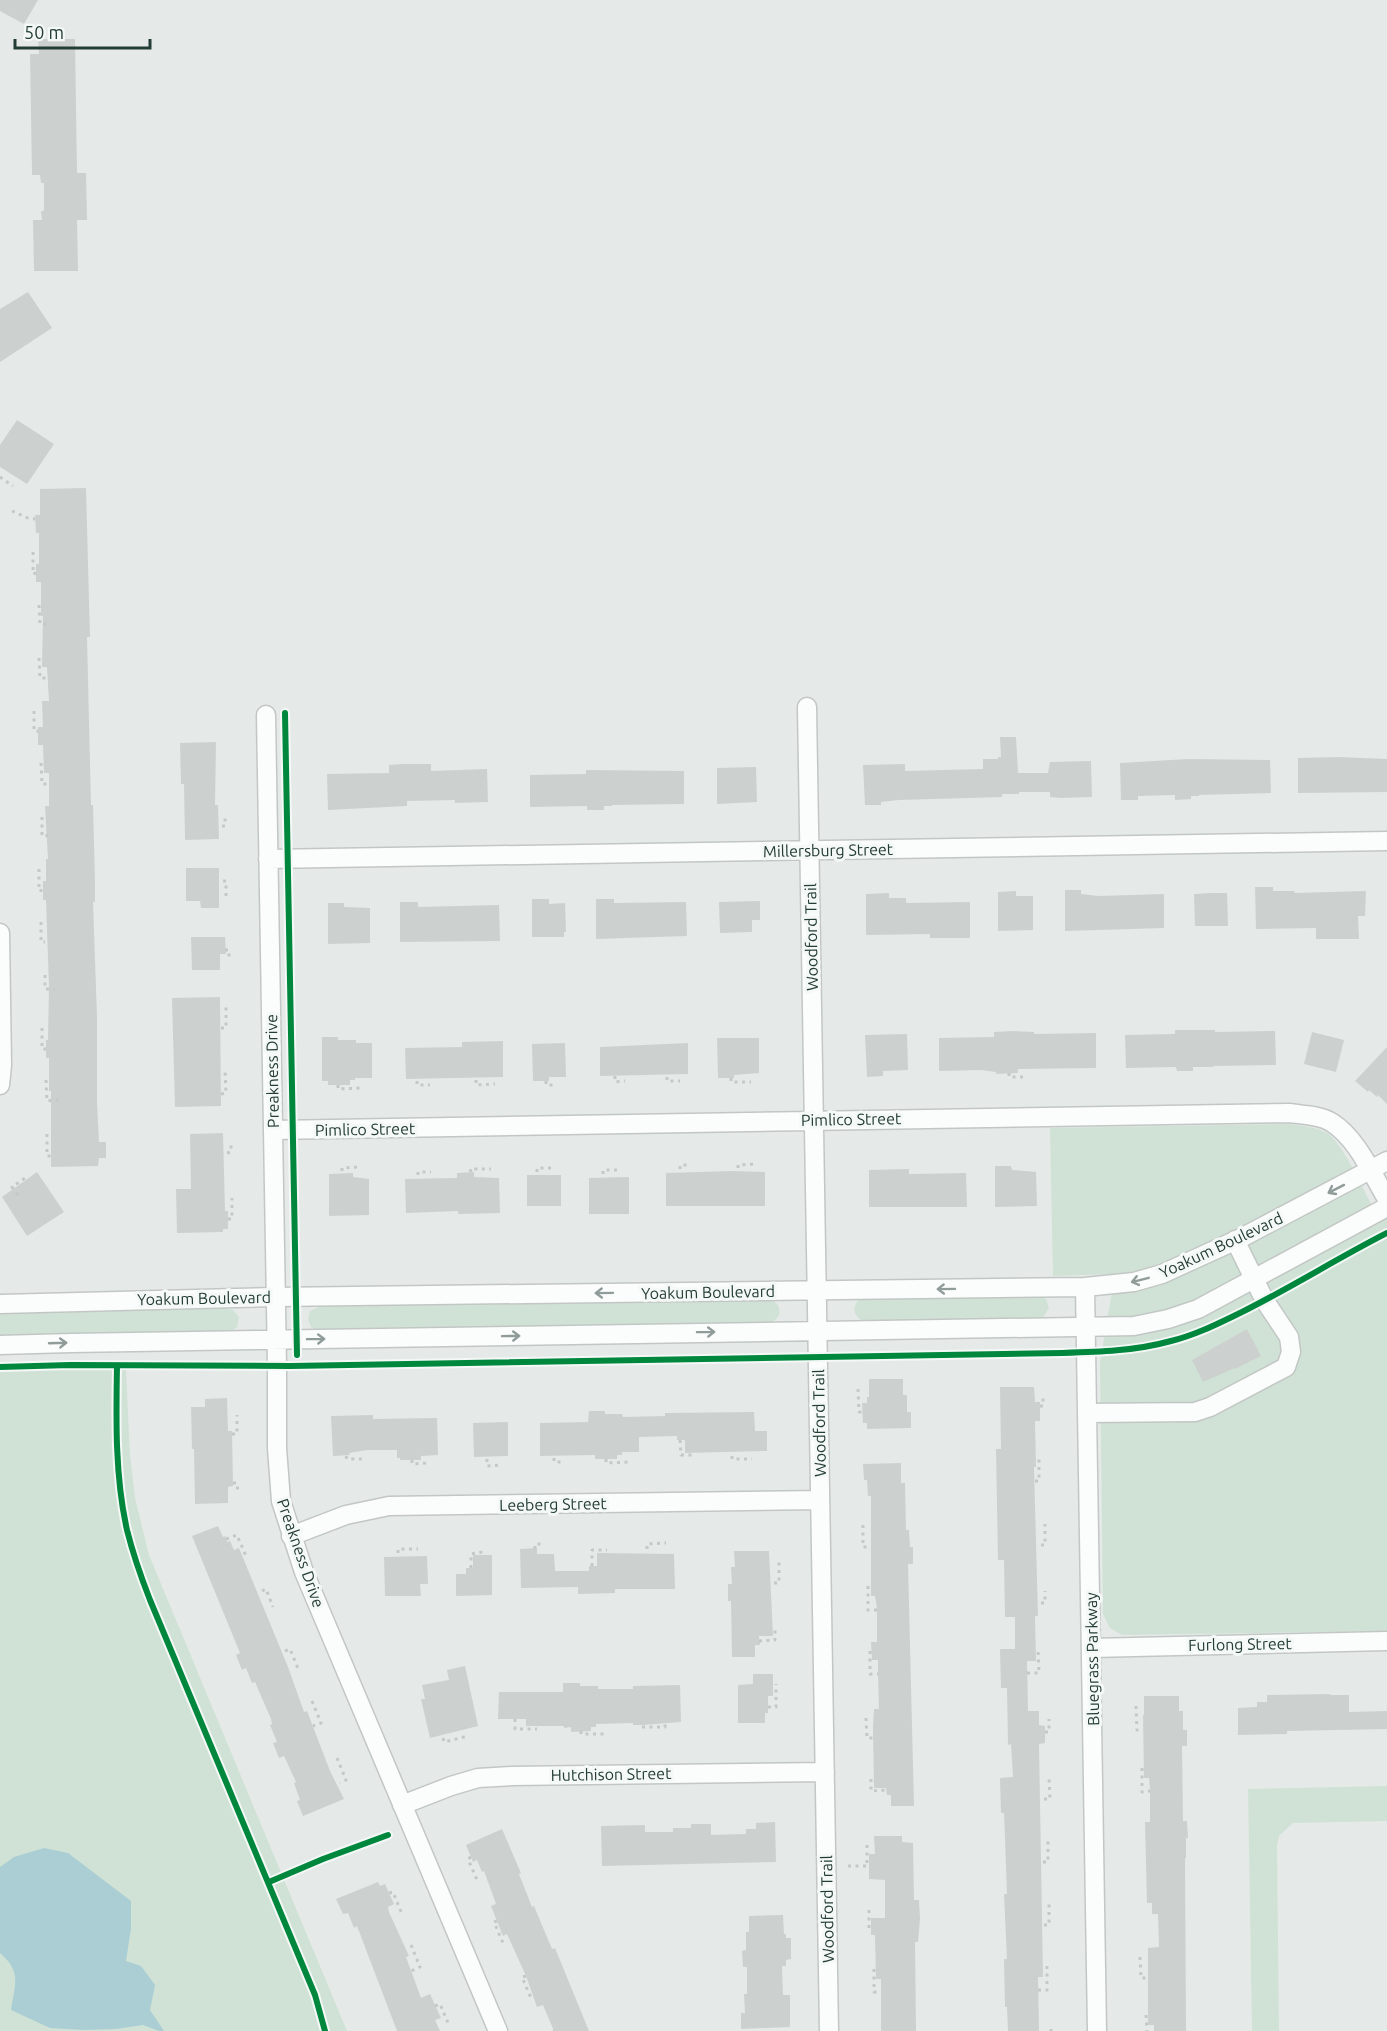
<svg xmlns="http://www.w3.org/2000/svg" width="1387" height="2031" viewBox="0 0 1387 2031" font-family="Ubuntu,sans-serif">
<rect width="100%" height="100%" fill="#e5eae8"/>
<!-- green -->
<path fill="#d0e2d5" d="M1291,1124C1303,1126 1316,1127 1327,1133C1343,1142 1370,1203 1380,1222L1387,1218V1631L1122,1635L1110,1628L1103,1614L1100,1362L1115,1274L1053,1276L1050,1128Z
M1039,1295L1046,1299L1049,1308L1044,1316L1039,1319L868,1322C854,1320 850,1308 860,1298Z
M769,1299C783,1304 783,1317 770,1323L318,1330L311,1327L308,1319L310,1311L321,1306Z
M224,1308L233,1310L239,1317L237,1327L231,1332L0,1336V1312Z
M48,1370H126L130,1455L135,1498L149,1555L347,2031H0V1372Z
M1387,1786V1821L1293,1823L1279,1836L1277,1846L1279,2031H1252L1248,1789Z"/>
<!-- water -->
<path fill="#aaced4" d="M44,1848L68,1853L131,1901V1928L126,1961L141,1966L155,1985L150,2010L164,2031H159L143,2025L116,2029L84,2030L50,2028L11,2010C15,1984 22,1972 0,1953V1867L14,1857Z"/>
<!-- building -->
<path fill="#ccd1cf" d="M0,0H38L24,24L0,11Z
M38,39H75L77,173H86L87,220H77L78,271H34L33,220H42L41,211H44V183H41L40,175H32L30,54H39Z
M28,292L52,328L0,362V309Z
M17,420L54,444L27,484L0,467V445Z
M86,488L90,637H87L91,805H93L95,882V902H93L97,1017V1102L99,1142H106V1158H99L98,1166L51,1167V1091H49V1058H46V1040H48L49,987L46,900H43V881H46V859H48L45,806H49V773H44L43,745H38V727H43L42,701H49L47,667H42L43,616H41V582H36V564H39V533H36L35,515H40V489Z
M1000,737H1016L1018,773H1048L1050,762L1091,761L1092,797L1061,798L1050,797V792H1019V794H1002V797L899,800L881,802V805H865L863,765L905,764V771L983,769V759H998V757H1001Z
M216,742L215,805H218L219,839L185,840L184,784H181L180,743Z
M1338,757L1387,759V792L1298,793V758Z
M1188,759L1270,760L1271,793L1199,795V796H1191V799L1175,800V795L1138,796V800H1121L1120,763Z
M404,764H431V771L487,769L488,802L455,803V800L407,801V806L328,810L327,774L389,773V765Z
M756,767L757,802L717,804V768Z
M586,770L684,771V804L612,805V806H604V810H587V806L530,807V775L586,774Z
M186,868H219V908H201L200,901H186Z
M1255,887H1273V891H1294L1295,893L1366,891L1365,916H1358L1359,939H1316V928L1256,929Z
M1065,890H1081V894L1099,896L1164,894V928L1065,931Z
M1016,891V896H1033V930L998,931V892Z
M889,893V898H906V903L970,902V938H930V934L866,935V894Z
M1211,893H1227L1228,926H1195L1194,894Z
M532,899H549V904L565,903L566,932H564V937H532Z
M596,899H614V903L686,902L687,936L596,939Z
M760,901V920H752V932L720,933L719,902Z
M400,902H418V907L499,905L500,941L400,942Z
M328,903H344V907L370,908V943L328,944Z
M191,937H225L226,954H220V970H192Z
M220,997L221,1106L175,1107L172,998Z
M1175,1030H1215V1032L1275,1031L1276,1065L1213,1066L1214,1067H1193V1071H1177L1176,1067L1126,1068L1125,1035L1175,1034Z
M1013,1031L1034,1032V1034L1096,1033V1068L1018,1069V1073L996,1074V1072L981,1070L939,1071V1038L994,1037V1032Z
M1312,1032L1344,1040L1336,1072L1304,1064Z
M907,1034L908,1070L883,1071V1076L867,1077L865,1035Z
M322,1037H338V1040H356V1043H372V1078H355V1080H350V1085H328V1081H322Z
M717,1038H759V1073L734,1075V1078H718Z
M503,1041V1077L406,1079L405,1048L462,1047V1042Z
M565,1043L566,1077H549V1081H533L532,1044Z
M688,1043V1074L600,1076V1047Z
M1387,1047V1104L1378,1095L1377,1097L1369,1090L1368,1092L1355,1081Z
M223,1133L225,1211H228V1229H223V1232L177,1233L176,1189H191L190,1134Z
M995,1166H1011L1012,1170L1036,1172L1037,1206L995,1207Z
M909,1169V1174L966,1173L967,1207H869V1170Z
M733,1171L765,1172V1206H666V1173Z
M37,1172L64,1212L27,1236L2,1197Z
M474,1172V1177L499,1178L500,1213L458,1214V1211L406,1213L405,1179L457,1178V1173Z
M353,1173V1177L369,1179V1215L329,1216V1174Z
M527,1175H561V1206H527Z
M629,1177V1214H589V1178Z
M1247,1329L1261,1356L1235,1369V1368L1203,1382L1192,1360Z
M869,1379H903V1395H907V1412H911V1428L867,1429V1423H863L862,1403H867V1397H869Z
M1000,1387H1034L1035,1402H1040V1421H1035L1036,1467H1034L1038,1616H1035L1036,1661H1027L1028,1711H1039V1725L1045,1726V1743L1039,1744L1043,1977H1038L1039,2031H1008L1007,2007H1005L1004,1959H1007L1004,1894H1007L1004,1813H1001L1000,1778L1013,1777L1011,1744L1008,1745L1007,1688H1001L1000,1649H1015V1617H1005L1004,1560H998L996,1449H1001Z
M227,1398L228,1431H232L233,1486L228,1487V1503L195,1504L194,1449H192L191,1407H205V1399Z
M589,1411H605V1414H622L623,1417L665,1416V1413L754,1412L755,1431H767V1451L685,1453V1440H677V1436L639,1437V1452H622V1455H617V1459H595V1455L540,1456V1423L588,1422Z
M373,1415V1419L437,1418L438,1455L421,1456V1460H400V1458H397V1450H367L349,1453L350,1455L333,1456L331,1416Z
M508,1422V1456L474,1457L473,1423Z
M901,1463V1483H905L906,1530H909L910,1547H913V1564H908L914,1806H891V1795H887L886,1788H874L873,1727L874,1709H879L878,1674V1660H872L871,1642H877V1608L875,1596H871V1496H868L867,1480H864L863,1464Z
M218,1526L223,1537L225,1536L227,1542L230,1541L234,1550L239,1548L288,1667L304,1712L307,1711L330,1771L344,1799L303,1816L297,1801L300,1800L294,1783L296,1782L284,1756L279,1758L273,1743L277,1742L270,1725L272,1724L271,1719L255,1682L252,1683L246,1668L242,1670L236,1655L240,1653L192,1536Z
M537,1548V1554H554L555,1571H589V1566H597V1553L674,1554L675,1589H615V1593L578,1594V1587L521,1588L520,1549Z
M734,1551H769L773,1636H759L760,1645H755V1657H732L731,1601H728V1584H732L731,1567H735Z
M473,1555H492V1595L456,1596V1574H466V1568H473Z
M427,1556L428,1584H420L421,1596H385L384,1557Z
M465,1666L478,1726L430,1738L421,1699H425L422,1685L449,1680L447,1670Z
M753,1674H773V1696H768V1713H765V1723H738V1685L753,1684Z
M563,1683H580V1686H598V1689H633V1686L680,1685L681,1722L642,1725H633V1723L596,1724V1727H591V1731L571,1732V1727L564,1728V1726H526V1719H498L499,1692H563Z
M1330,1694V1695H1349V1712L1387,1711V1729L1287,1731V1734L1238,1735V1708L1257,1707V1702H1267V1695Z
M1144,1696H1179V1711H1183V1730H1187V1746H1182L1183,1821H1187L1188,1838H1186V1858H1185L1186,2031H1154V2025H1148V1948L1159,1947L1158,1914H1152V1903H1147L1145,1822H1150V1789L1149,1778H1144L1143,1715H1144Z
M775,1822L776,1862L602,1866L601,1826L645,1825V1832H673V1828H691V1824H711V1835L746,1834V1829H756V1823Z
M502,1829L521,1873L519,1874L532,1907L534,1906L552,1949L555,1948L589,2031H554L543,2005L537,2007L526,1976L507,1934L503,1936L491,1906L496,1904L484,1871L482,1872L477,1860L473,1862L466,1845Z
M874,1836H902V1842L913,1843L914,1900H919L920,1919L918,1942H915L916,2031H881V1979H876L875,1935H871V1918H885V1880L869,1879V1854H875Z
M378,1882L380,1886L385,1884L389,1893L394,1904L388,1907L389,1912L409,1956L406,1957L421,1998L430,1994L441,2018L435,2020L440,2031H397L357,1926L354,1928L348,1913L343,1914L336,1899Z
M783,1915L784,1934H786V1938H791V1959L786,1960V1966H782L783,1995H790V2027L741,2029V2013H745L744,1994H747V1967H743L742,1951L746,1950V1932H749V1916Z"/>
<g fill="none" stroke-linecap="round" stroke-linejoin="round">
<!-- minor casing -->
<g stroke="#c2c7c5" stroke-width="21">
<path id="minor" d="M807,707L829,2031
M266,715L277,1366V1448L281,1501L304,1572L498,2031
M268,859L1387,841
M0,933L2,1065L0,1085
M274,1130L1289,1113C1303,1115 1319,1115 1331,1122C1357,1138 1372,1174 1387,1199
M1085,1287L1097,2031
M0,1304L276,1297L1085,1287L1134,1282L1162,1274L1241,1238L1387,1161
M0,1345L71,1343L1134,1326L1168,1319L1198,1309L1387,1207
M1088,1413L1195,1412L1210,1407L1286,1367L1291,1352L1289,1337L1265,1301L1235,1240
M291,1536L346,1515L389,1506L820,1500
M1092,1648L1387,1641
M402,1805L451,1786L478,1778L512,1776L825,1772"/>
</g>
<!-- path -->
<path stroke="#c2cac6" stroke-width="3" stroke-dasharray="3 4.5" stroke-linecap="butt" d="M0,477L13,486
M12,511L28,518L35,519
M33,552V574L36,573
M39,605L40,624H49
M39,658L40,678H47
M34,711V731H38
M41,763L42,784H49
M42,817V836L53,835
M222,826H225V814
M39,869V891L43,890
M223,881H226V900
M41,922V942H45
M225,950H229V961
M45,975V989H55
M42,1028V1049H46
M221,1028H226V1007
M1009,1073V1077H1026
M615,1076V1082L625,1081
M667,1077V1081H680
M731,1078V1082H751
M46,1080L47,1101L58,1100
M476,1080V1085L495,1084
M417,1081V1085H430
M546,1081V1085H557
M338,1085V1089L362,1088
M221,1094L226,1093L225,1071
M47,1134V1156H52
M227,1153L231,1152V1141
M738,1168V1165L756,1164
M680,1169V1165H691
M342,1171V1168L360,1167
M471,1172L470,1169H491
M537,1172V1168H552
M603,1174V1170H620
M418,1175V1172H431
M18,1195L12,1187L28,1176
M228,1219H232V1198
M858,1389L859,1412H862
M1040,1406H1043V1394
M232,1434H237V1415
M680,1440L681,1455H695
M346,1456L347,1459H365
M732,1456V1459H752
M554,1458V1462H565
M487,1459V1466L501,1465
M606,1459V1463L630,1462
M412,1460V1464L428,1463
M1035,1481H1039V1457
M233,1483H237L238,1493
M863,1525V1547H870
M226,1539L237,1535L246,1556
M1041,1545H1045V1524
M535,1549V1544H545
M647,1549V1544L666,1543
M398,1553V1549H418
M592,1566V1550H607
M471,1568V1554L483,1552
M774,1583H779V1560
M868,1586V1610H877
M262,1591L266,1589L273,1607
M1041,1603H1045V1591
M759,1641L775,1640V1626
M285,1651L290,1649L299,1671
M870,1651V1674H878
M1027,1673H1039L1038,1649
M312,1701L321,1723L313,1726
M1136,1706L1137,1730H1143
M768,1707H776V1684
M866,1718L867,1738H873
M515,1719V1729H537
M642,1727H665V1723
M581,1731V1734H605
M1045,1732H1049V1719
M443,1738L444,1742L468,1736
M337,1758L346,1780L340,1783
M1142,1768V1792L1150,1791
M871,1779V1791L887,1790
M1044,1799H1050L1049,1778
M867,1845V1866
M471,1857L468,1859L477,1880
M1043,1862H1048V1838
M848,1866H869
M389,1893L393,1892L402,1914
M869,1910V1929H871
M497,1921L494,1922L503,1943
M1044,1925H1049V1902
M411,1945L420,1967L411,1971
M1140,1957L1141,1978H1147
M874,1969V1992H881
M526,1976L522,1977L531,1998
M1038,1990H1047V1966
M435,2006L440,2004L448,2023
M1146,2015L1147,2031
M1051,2029V2031
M553,2031H554"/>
<!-- minor -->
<use href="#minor" stroke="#fbfcfc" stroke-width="18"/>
<!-- cycleway casing -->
<g stroke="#f4f8f6" stroke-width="10">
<path id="cycleway" d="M285,713L297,1355
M117,1366C116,1420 115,1477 127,1530C133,1554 141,1577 150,1600L315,1995L325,2031
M0,1367L70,1365L290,1366L1062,1353C1098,1352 1135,1351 1171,1341C1196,1335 1219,1323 1242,1312C1292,1287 1338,1258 1387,1233
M269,1882L323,1859L388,1835"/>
</g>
<!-- cycleway -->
<use href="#cycleway" stroke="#00873e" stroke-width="6"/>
</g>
<!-- one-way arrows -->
<defs><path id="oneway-shaft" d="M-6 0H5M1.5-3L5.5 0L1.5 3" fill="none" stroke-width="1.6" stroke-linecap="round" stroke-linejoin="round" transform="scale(1.5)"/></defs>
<g stroke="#909c99">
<use href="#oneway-shaft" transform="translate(1336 1189) rotate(153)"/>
<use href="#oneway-shaft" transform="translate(1140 1280) rotate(166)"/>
<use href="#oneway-shaft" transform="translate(946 1289) rotate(179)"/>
<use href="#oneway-shaft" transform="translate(604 1293) rotate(179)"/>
<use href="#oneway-shaft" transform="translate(706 1332) rotate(-1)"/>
<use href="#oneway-shaft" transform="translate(511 1336) rotate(-1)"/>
<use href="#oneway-shaft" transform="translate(316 1339) rotate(-1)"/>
<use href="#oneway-shaft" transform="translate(58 1343) rotate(-2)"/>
</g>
<g text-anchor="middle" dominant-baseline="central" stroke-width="6" stroke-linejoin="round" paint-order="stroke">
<!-- street labels -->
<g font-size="16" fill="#243c36" stroke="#f4f8f6">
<text transform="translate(828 850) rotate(-1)">Millersburg Street</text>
<text transform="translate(811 937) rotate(-91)">Woodford Trail</text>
<text transform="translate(272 1071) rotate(-91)">Preakness Drive</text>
<text transform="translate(851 1119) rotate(-1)">Pimlico Street</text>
<text transform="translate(365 1129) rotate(-1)">Pimlico Street</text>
<text transform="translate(1221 1245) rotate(-25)">Yoakum Boulevard</text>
<text transform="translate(708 1292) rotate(-1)">Yoakum Boulevard</text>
<text transform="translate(204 1298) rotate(-1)">Yoakum Boulevard</text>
<text transform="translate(819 1423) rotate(-91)">Woodford Trail</text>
<text transform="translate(553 1504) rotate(-1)">Leeberg Street</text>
<text transform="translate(301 1553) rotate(71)">Preakness Drive</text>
<text transform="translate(1240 1644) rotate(-1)">Furlong Street</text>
<text transform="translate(1092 1659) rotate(-91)">Bluegrass Parkway</text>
<text transform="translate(611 1774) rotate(-1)">Hutchison Street</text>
<text transform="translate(827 1909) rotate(-91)">Woodford Trail</text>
</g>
</g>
<!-- scale -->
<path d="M15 39v9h135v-9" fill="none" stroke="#243c36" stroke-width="3"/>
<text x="24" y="39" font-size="18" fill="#243c36" stroke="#f4f8f6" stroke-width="4.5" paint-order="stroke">50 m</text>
</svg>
